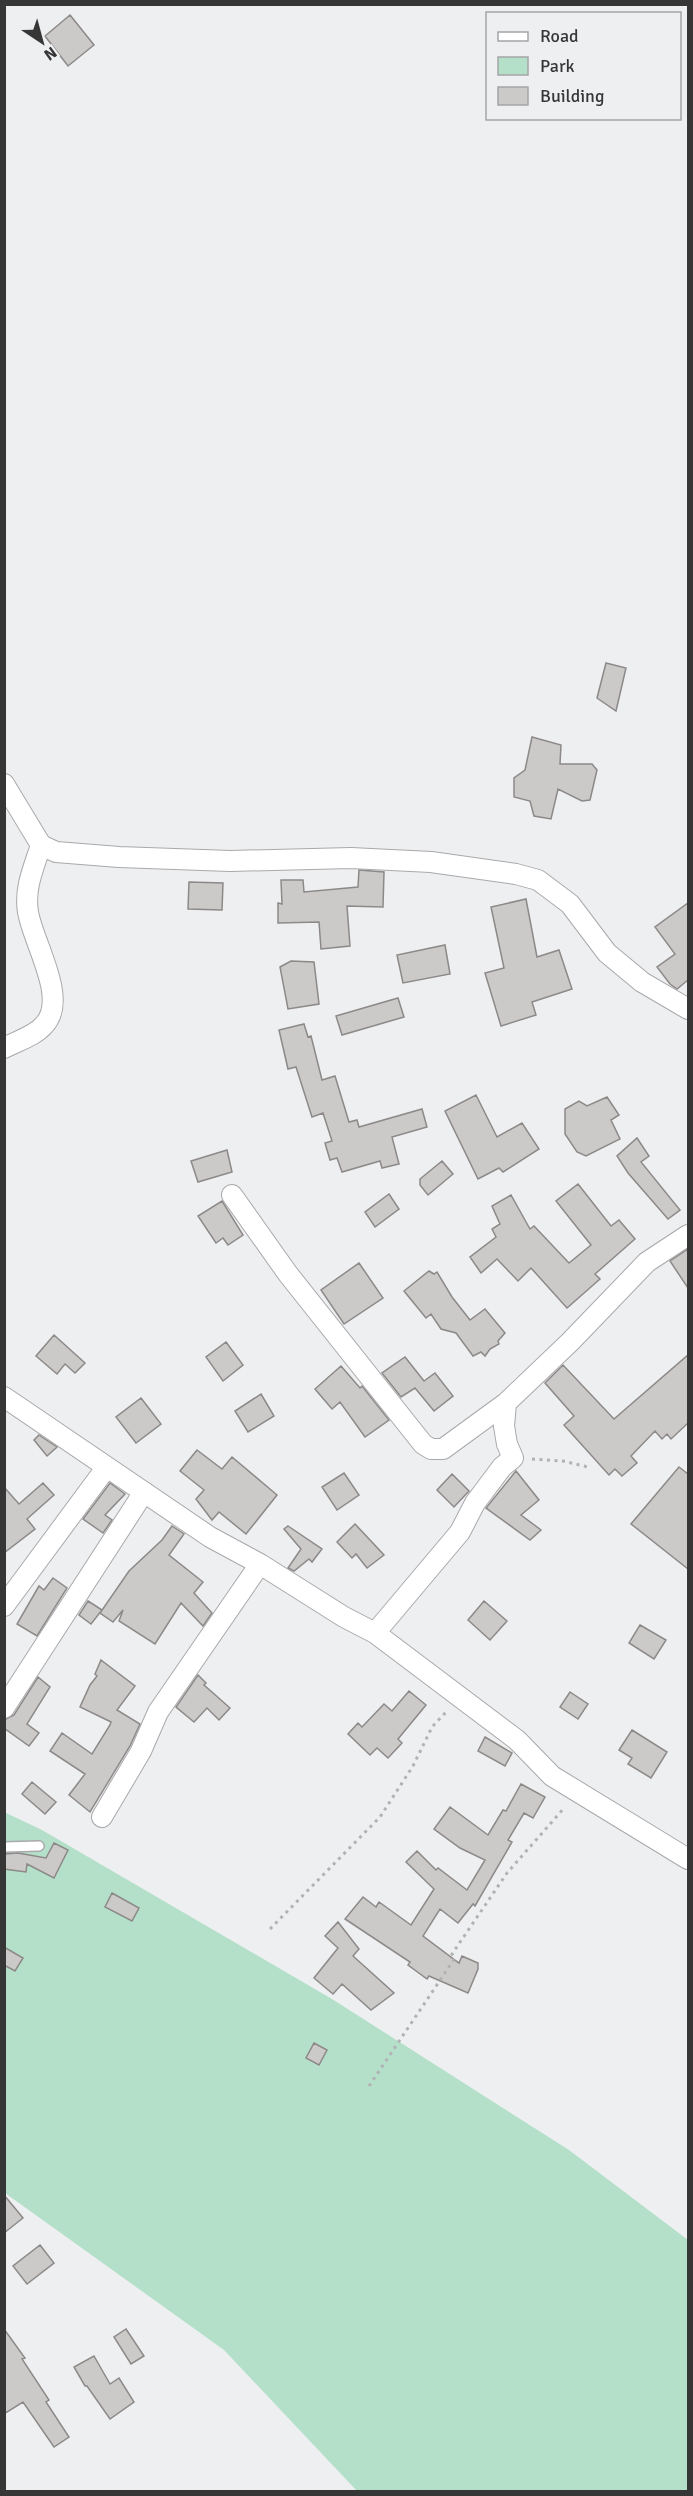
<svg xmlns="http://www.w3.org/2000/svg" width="693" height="2496" viewBox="0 0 693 2496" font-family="Signika,sans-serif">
<rect width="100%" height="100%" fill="#eeeff1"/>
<!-- green -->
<path fill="#b4e0ca" d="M4,1812L42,1830L332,1999L569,2150L688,2240V2491H357L224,2350L5,2193Z"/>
<!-- building -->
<path fill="#cccac8" stroke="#8c8988" stroke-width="1.5" d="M70,15L94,45L68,66L45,36Z
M606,663L626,668L616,711L597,698Z
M532,737L561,745L560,764H592L597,770L590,800L582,801L558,789L551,819L534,816L530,801L514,797V778L525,770Z
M359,870L384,872L383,907L347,906L350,946L321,949L319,922L278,923V903L282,904L281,880H303L304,892L358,887Z
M189,882L223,883L222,910L188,909Z
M526,899L537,957L559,950L572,989L532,1002L536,1015L501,1026L485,973L504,968L491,907Z
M688,903V980L677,989L670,984L657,967L675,954L655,927Z
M445,945L450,974L403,983L397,955Z
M291,961L314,962L319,1004L288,1009L280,967Z
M398,998L404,1017L342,1035L336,1016Z
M304,1024L308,1037L311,1036L322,1080L335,1076L349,1122L357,1120L359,1127L422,1109L427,1127L392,1137L399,1164L382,1168L380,1161L342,1172L337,1158L330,1160L325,1143L332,1141L323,1113L312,1117L296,1067L288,1069L279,1030Z
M476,1095L497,1137L522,1123L539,1149L503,1172L499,1168L478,1179L445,1111Z
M607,1097L619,1115L611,1120L620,1139L586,1156L577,1152L565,1134V1109L579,1101L587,1106Z
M637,1138L649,1156L641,1162L680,1210L668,1219L628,1173L617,1156Z
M227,1150L232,1172L198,1182L191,1161Z
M442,1161L453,1174L428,1195L420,1185V1179Z
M578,1184L611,1226L619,1220L635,1239L595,1274L600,1279L567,1308L531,1268L518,1281L497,1259L481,1273L470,1257L496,1237L492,1229L500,1224L492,1206L511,1195L530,1229L534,1226L569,1263L591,1245L556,1201Z
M389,1194L399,1209L375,1227L365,1212Z
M222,1201L243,1235L228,1245L223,1238L216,1243L198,1216Z
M688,1249V1288L670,1261Z
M359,1263L383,1298L344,1324L321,1290Z
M429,1271L434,1274L437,1272L452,1297L470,1320L485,1309L505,1333L498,1341L499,1344L490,1349L485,1356L481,1352L473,1356L456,1333L441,1329L431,1314L426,1318L404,1291Z
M54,1335L85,1363L75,1373L65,1364L57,1374L36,1356Z
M226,1342L243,1365L223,1381L206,1357Z
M688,1355V1423L671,1439L667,1434L662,1439L655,1431L631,1456L637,1463L622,1476L615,1469L609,1475L564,1425L574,1416L545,1383L563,1365L614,1419Z
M405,1357L424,1381L435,1373L453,1396L434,1411L415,1388L401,1397L382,1373Z
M341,1366L360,1388L362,1386L389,1420L365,1437L340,1402L332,1409L315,1389Z
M261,1394L274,1416L248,1432L235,1411Z
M141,1398L161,1424L136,1443L116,1417Z
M39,1435L57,1447L47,1456L34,1440Z
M197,1450L222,1469L232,1457L277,1495L246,1534L219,1512L212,1520L196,1499L204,1490L180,1471Z
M679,1467L688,1474V1569L631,1524Z
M516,1471L539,1500L521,1515L541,1530L530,1540L486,1508Z
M344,1473L359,1495L337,1510L322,1487Z
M452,1474L469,1491L454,1507L437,1490Z
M43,1483L54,1495L27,1519L35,1529L4,1553V1487L19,1504Z
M110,1483L125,1494L105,1515L112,1520L103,1533L83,1519Z
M355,1524L384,1555L367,1568L356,1554L352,1558L337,1542Z
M172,1526L184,1534L169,1555L203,1582L194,1593L212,1613L203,1626L181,1603L155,1644L119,1621L123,1610L113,1622L100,1613L129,1571L162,1540Z
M288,1526L322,1549L312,1562L309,1559L294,1571L288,1568L301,1549L284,1529Z
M53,1578L67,1588L37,1636L17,1624L39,1586L44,1590Z
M88,1601L102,1610L91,1624L79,1615Z
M484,1601L507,1621L490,1640L468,1620Z
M640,1625L666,1640L654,1659L629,1643Z
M101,1660L135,1686L117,1710L140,1724L130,1746L90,1812L69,1795L85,1774L50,1751L62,1733L92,1754L110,1725L111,1722L80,1707L90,1685L97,1676L95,1674Z
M198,1675L206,1683L204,1685L230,1708L219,1720L207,1708L194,1722L176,1707Z
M38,1677L50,1687L27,1724L39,1733L29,1746L4,1728V1720L14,1715Z
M409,1691L426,1705L398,1739L402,1743L388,1758L377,1748L370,1755L348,1734L358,1723L362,1727L384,1704L392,1711Z
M570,1692L588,1704L578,1719L560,1707Z
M632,1730L667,1752L651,1778L628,1764L632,1758L619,1750Z
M485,1737L512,1753L505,1766L478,1751Z
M32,1782L56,1802L45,1814L22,1794Z
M521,1784L545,1797L533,1818L524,1813L508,1840L512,1842L475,1906L473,1904L458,1923L440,1909L423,1936L459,1963L462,1956L478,1963V1969L468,1993L429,1976L427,1979L408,1965L410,1962L345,1919L363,1897L376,1907L379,1902L411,1925L434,1889L406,1862L417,1851L436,1870L438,1868L467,1890L485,1860L460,1848L434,1829L450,1807L488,1835L503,1810L506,1811Z
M54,1843L68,1850L54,1878L27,1864L26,1872L4,1869V1854L18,1853L46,1858Z
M112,1893L139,1908L132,1921L105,1907Z
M338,1922L359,1949L353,1956L394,1993L371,2010L342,1984L333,1994L314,1978L338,1948L325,1936Z
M4,1947L23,1958L15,1971L4,1965Z
M314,2043L327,2050L319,2065L306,2058Z
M4,2195L23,2218L4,2233Z
M40,2245L54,2263L27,2284L13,2266Z
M4,2329L25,2358L22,2359L49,2400L46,2402L69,2437L54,2447L23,2402L4,2414Z
M126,2329L144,2356L131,2364L114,2337Z
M94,2356L110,2384L119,2378L134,2402L110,2419L87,2386H85L74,2367Z"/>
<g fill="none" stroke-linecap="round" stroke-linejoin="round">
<!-- service casing -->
<g stroke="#a9a9ac" stroke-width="12">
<path id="service" d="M4,1847L39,1846"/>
</g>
<!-- minor casing -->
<g stroke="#a9a9ac" stroke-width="22">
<path id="minor" d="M4,784L41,845L56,852L119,857L230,861L351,858L431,862L516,874L538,880L570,904L607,953L642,982L688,1009
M4,1048C17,1041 35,1036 44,1025C69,999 33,943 28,912C24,888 34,867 41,845
M232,1195L288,1274L423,1444L431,1449H443L506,1403
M4,1397L210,1537L260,1564L344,1617L375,1633L517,1740L552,1776L688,1859
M4,1606L106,1468
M375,1633L460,1532L475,1503L502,1467L513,1458L507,1444L504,1426L506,1403L570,1342L647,1262L688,1235
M4,1708L144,1492
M102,1817L141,1751L158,1712L260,1564"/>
</g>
<!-- path -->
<path stroke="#b1b2b3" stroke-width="3" stroke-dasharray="3 4.5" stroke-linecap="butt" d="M532,1459L563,1461L588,1467
M270,1929L380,1817L413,1766L432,1727L448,1710
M369,2086L455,1958L452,1954L507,1873L565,1807"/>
<!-- service -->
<use href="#service" stroke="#fff" stroke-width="9"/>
<!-- minor -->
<use href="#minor" stroke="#fff" stroke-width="20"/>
</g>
<!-- border -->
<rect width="693" height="2496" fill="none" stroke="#363637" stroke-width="12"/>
<!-- legend -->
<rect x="486" y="12" width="195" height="108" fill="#eeeff1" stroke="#a4a5a7" stroke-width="1.5"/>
<rect x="498" y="32" width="30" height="9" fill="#ffffff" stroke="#a4a5a7" stroke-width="1.5"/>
<text x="540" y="42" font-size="18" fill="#363637">Road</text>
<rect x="498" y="57" width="30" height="18" fill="#b4e0ca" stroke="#a4a5a7" stroke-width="1.5"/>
<text x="540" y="72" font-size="18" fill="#363637">Park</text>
<rect x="498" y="87" width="30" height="18" fill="#cccac8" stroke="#a4a5a7" stroke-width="1.5"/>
<text x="540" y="102" font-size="18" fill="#363637">Building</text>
<!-- north arrow -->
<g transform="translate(42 42) rotate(144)" stroke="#eeeff1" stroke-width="4.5" paint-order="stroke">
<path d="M0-4.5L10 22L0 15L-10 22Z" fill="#363637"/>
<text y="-9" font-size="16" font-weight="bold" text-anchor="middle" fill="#363637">N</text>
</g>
</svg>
